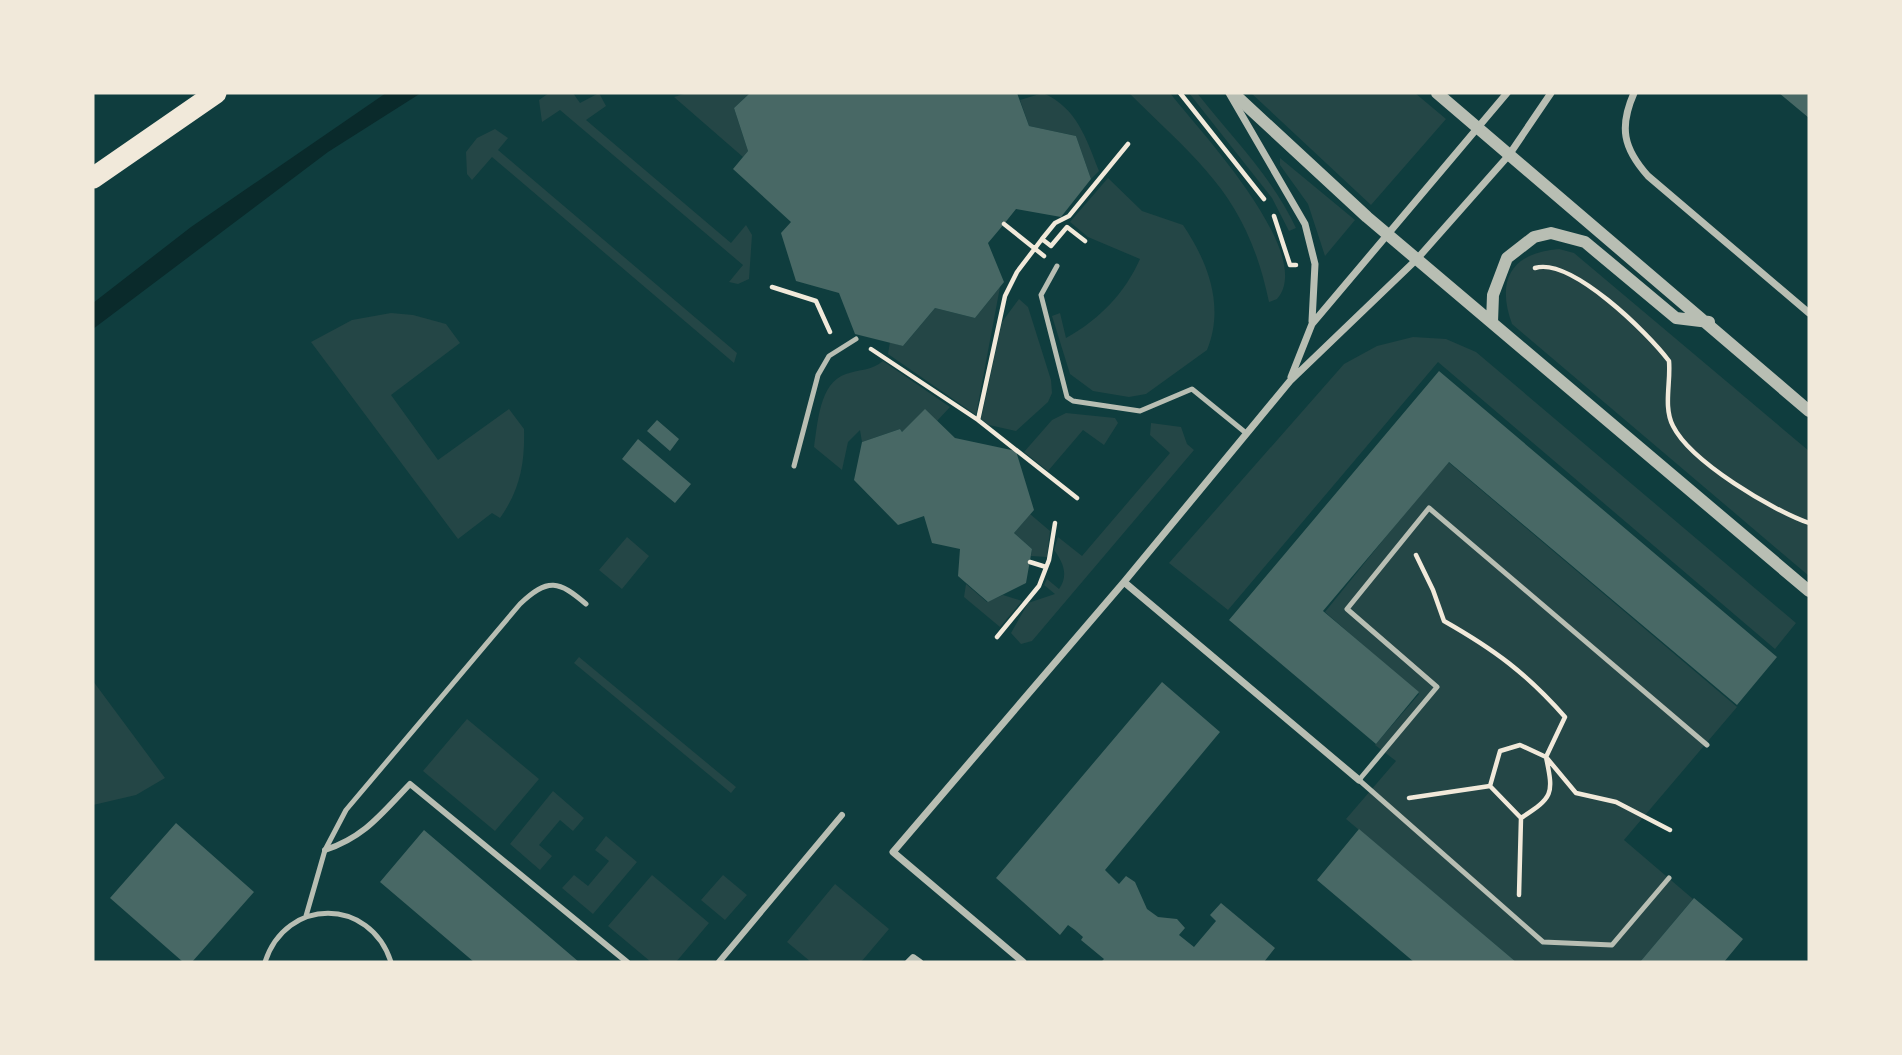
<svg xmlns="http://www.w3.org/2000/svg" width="1902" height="1055" viewBox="0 0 1902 1055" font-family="'Fira Sans',sans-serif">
<rect width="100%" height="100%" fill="#0f3d3e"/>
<!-- green -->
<path fill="#244646" d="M549,93H573L580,103L599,93L606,106L586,120L731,243L746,225L752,235L749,279L738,284L729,282L743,265L560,110L542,122L539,100Z
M687,93H750L734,108L748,151L743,157L674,97Z
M1043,93C1077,108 1086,138 1099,171L1091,179L1076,136L1029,126L1020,100Z
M1129,93H1170C1197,128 1317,254 1277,299L1269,302C1247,197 1202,165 1129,93Z
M1189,93H1197C1231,136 1273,178 1296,228L1289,231L1272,198Z
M1251,93H1415L1446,119L1371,205Z
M495,129L508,138L498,150L737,353L734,363L492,157L472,180L467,174L466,152L477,138Z
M1280,158L1355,220L1325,256L1308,204L1280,165Z
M1108,178L1142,211L1183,225C1208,262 1225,306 1207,350L1146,394L1129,397L1093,391L1070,374L1052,316L1060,313L1066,338C1099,320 1125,293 1140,259L1088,237L1070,222Z
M1559,249L1574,253L1809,451V576L1512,324C1496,280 1511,253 1559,249Z
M1000,287L976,415L888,354L890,342L903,346L935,308L975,318Z
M1019,299L1028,307L1051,380L1052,393L1048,402L1016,431L989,425L981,419L1002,322Z
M391,313L413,315L446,324L460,343L391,395L438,460L509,409L524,429C525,463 520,490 500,518L492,513L458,539L311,342L352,320Z
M1413,337L1446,339L1476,352L1796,623L1775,649L1438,362L1228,610L1169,563L1344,364L1377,346Z
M883,361L950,407L937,421L925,410L902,432L900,429L862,442L860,430L848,442L842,470L814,447C818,423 819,383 846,374C860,369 871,371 883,361Z
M1066,413L1115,418L1118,423L1104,445L1083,430L1048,471L1024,452L1052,420Z
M1151,423L1181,427L1187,444L1194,450L1032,641L1021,644L1011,633L1028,603L1055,594L1044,585L1047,579L1059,589C1069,575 1063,562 1054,550L1058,537L1082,556L1170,453L1150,435Z
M1447,461L1737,707L1624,840L1693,899L1640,962H1516L1346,819L1396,761L1375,745L1419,694L1325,612Z
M1030,514L1050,531L1047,557L1031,556L1032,549L1014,533Z
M627,537L649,556L622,589L599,570Z
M966,584L987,602L1003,595L1022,601L1000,627L964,597Z
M579,657L736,787L731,793L574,663Z
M93,681L165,778L136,795L93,805Z
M467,719L539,779L495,831L423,771Z
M553,791L584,818L573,831L560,820L539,845L552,856L540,870L510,844Z
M606,836L637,862L593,914L562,888L574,875L588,886L609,861L595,850Z
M652,875L709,923L676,962H651L608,926Z
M723,875L747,895L725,920L701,900Z
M835,884L889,929L861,962H811L787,942Z"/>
<!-- water -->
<path fill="#0a2a2b" d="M386,93H421L328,152L93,329V303L191,227Z"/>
<!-- building -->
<path fill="#486865" d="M750,93H1017L1029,126L1076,136L1091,179L1061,217L1016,209L1004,224L988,243L1004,282L975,318L935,308L903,346L855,334L839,293L796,281L781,233L791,222L733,169L748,151L734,108Z
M1779,93H1809V118Z
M1439,371L1777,657L1737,705L1449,462L1323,611L1419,692L1376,744L1229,620Z
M925,409L955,438L1016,451L1034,510L1014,533L1032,549L1026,583L988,602L958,576L960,549L932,543L924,516L898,525L854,480L862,442L900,429L902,432Z
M657,420L679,439L670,451L647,431Z
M638,439L691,484L675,503L622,459Z
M1162,682L1220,732L1105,870L1119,884L1126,876L1135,882L1147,909L1158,917L1177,919L1185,928L1179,935L1194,947L1216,921L1210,915L1221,903L1275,948L1264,962H1101L1104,959L1081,940L1083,937L1075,930L1068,925L1060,935L996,878Z
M176,823L254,892L192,962H183L110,898Z
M1359,829L1516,962H1414L1317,880Z
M424,830L579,962H474L380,882Z
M1694,898L1743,939L1724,962H1640Z"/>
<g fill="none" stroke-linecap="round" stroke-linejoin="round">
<!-- path -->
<path stroke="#f1e9da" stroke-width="4.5" d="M1180,93L1264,199
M1274,216L1290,265H1296
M1004,224L1044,256
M1042,239L1055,223L1069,216L1128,144
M1535,268C1571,257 1648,333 1669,361C1671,382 1663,407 1673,426C1691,462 1772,510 1809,523
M772,287L816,301L830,332
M871,349L978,420
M1077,498L978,420L1005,296L1017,272L1042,239L1051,246L1067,227L1085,241
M1416,555L1433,590L1444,621C1495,650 1526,673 1565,717L1546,757L1576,793L1616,802L1670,830
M1030,562L1046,567
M997,637L1039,586L1049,560L1055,523
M1409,798L1490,786
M1519,895L1521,818L1490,786L1500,751L1520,745L1546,757C1554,795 1553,797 1521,818"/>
<!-- service -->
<path stroke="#b8beb3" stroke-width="5" d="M1057,266L1041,295L1067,397L1073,401L1140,411L1192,389L1246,433
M794,466L818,375L829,356L856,339
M1669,878L1612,945L1543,942L1359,780L1437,687L1347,609L1429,508L1707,745
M306,916L325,850L346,810L520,604C548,577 559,581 586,604
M265,962C286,897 370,897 391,962"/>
<!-- pedestrian -->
<path stroke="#b8beb3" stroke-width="6" d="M325,850C365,837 382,813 410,784L627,962
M719,962L842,815
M908,962L913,957L920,962"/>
<!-- minor -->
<path stroke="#b8beb3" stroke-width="7" d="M1229,93L1305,224L1315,264L1312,321
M1634,93C1619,127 1623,148 1648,176L1809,313
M1291,377L1312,324L1507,93
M1124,582L1359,780
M1023,962L893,852L1124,582L1290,381L1417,259L1509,155L1551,93"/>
<!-- tertiary -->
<path stroke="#b8beb3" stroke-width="12" d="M1233,93L1367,217L1809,591
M1437,93L1809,411
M1492,322L1493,295L1507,258L1534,237L1551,233L1585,242L1676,318L1709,322"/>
<!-- motorway -->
<path stroke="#f1e9da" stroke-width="21" d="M93,178L216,93"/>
</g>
<!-- border -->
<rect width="1902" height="1055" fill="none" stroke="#f1e9da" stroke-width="189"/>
</svg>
